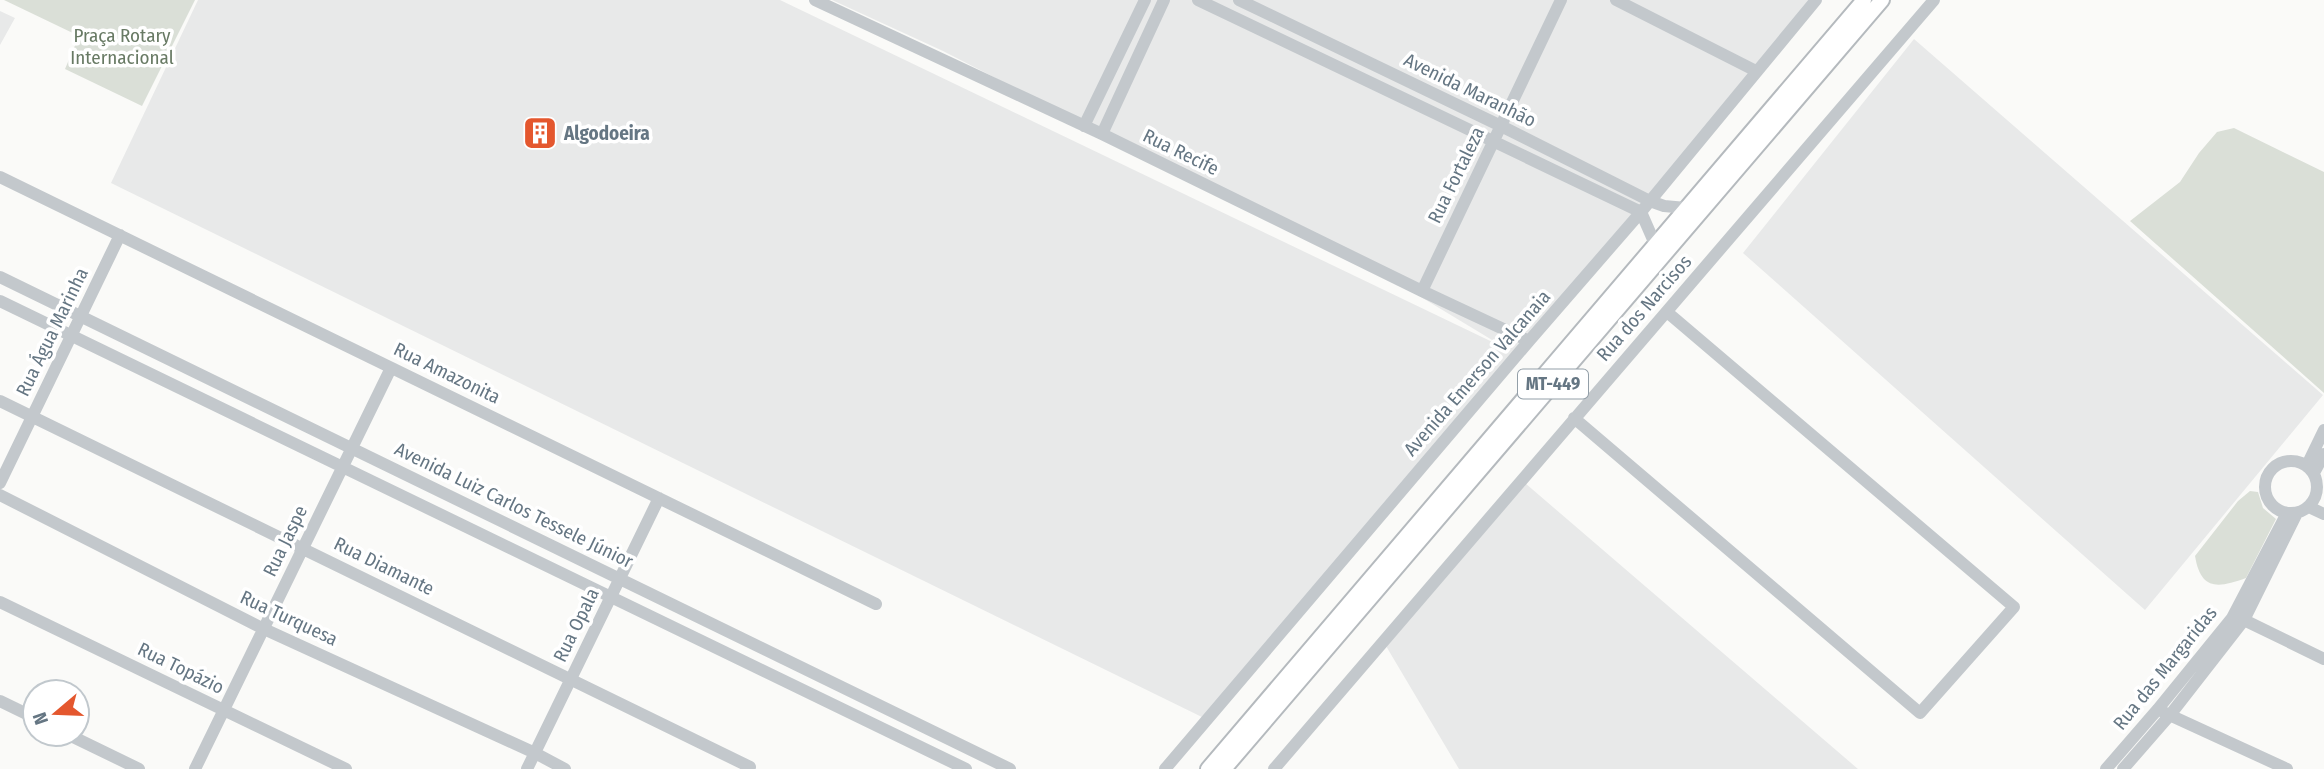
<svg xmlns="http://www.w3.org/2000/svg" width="2324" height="769" viewBox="0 0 2324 769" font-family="'Fira Sans Condensed',sans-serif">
<rect width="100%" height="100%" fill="#fafaf8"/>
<!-- built -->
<path fill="#e8e9e9" d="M198,0H780L1507,349L1411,291L943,51L832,0H1811L1647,199L1206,719L111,183Z
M0,11L15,18L0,45Z
M1914,39L2323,395L2145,610L1743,253Z
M1525,483L1858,769H1459L1386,646Z"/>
<!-- green -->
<path fill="#dadfd7" d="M4,0H195L142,106L65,69L79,36Z
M2234,128L2324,172V393L2130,221L2180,182L2199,153L2217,132Z
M2250,491L2258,492L2263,508L2276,519L2246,578C2218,588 2201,591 2195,556L2238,501Z"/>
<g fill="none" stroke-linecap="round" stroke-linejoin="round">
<!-- major casing -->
<g stroke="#b5babe" stroke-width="18">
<path id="major" d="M1208,769L1864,0
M1224,769L1882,0"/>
</g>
<!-- minor -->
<path stroke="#c3c8cc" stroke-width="12" d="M815,0L1102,134L1422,291L1529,341
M1198,0L1641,212
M1239,0L1501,126L1650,201L1664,206L1686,208
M1616,0L1756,71
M1084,126L1145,0
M1102,134L1164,0
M0,177L876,604
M1641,212L1655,244
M0,277L1010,769
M1422,291L1561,0
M0,301L966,769
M0,401L750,767
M1574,418L1920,713L2014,607L1667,312
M2265 487a26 26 0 1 1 52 0a26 26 0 1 1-52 0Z
M2307,465L2324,430
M2314,473L2324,454
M0,483L120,235
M0,495L264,629L535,753L565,769
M2309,507L2324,514
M0,602L346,769
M2244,620L2324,659
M0,701L35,718
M2163,712L2287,769
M67,734L139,769
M195,769L391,368
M527,769L659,498
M1165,769L1529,341L1641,212L1816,0
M1274,769L1934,0
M2106,769L2158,709L2232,618L2287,513
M2123,769L2170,715L2244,620L2297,513"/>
<!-- major -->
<use href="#major" stroke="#fff" stroke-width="14"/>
</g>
<!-- icons -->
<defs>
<g id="building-square" transform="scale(1.75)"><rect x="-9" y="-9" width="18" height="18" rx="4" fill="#e4572e" stroke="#fff"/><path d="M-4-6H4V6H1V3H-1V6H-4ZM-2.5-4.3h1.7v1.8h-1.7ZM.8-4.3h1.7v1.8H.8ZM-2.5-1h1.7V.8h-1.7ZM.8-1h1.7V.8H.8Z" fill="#fff"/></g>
</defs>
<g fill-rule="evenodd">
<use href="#building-square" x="540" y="133"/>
</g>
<g text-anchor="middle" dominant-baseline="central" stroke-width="7" stroke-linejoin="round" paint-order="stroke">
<!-- shield labels -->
<rect fill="#fff" stroke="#939fa8" stroke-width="2" x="1518" y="369.5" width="70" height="29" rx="5"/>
<g font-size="18" font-weight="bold" fill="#657683">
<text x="1553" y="384">MT-449</text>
</g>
<!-- park labels -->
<g font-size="19" fill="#687a64" stroke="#fff">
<text x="122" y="35">Praça Rotary<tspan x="122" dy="22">Internacional</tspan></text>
</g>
<!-- street labels -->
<g font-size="19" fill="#657683" stroke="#fff">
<text transform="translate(1470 90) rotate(26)">Avenida Maranhão</text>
<text transform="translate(1181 152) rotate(26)">Rua Recife</text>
<text transform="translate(1456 175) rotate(-64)">Rua Fortaleza</text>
<text transform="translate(1644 308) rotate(-49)">Rua dos Narcisos</text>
<text transform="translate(52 332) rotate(-64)">Rua Água Marinha</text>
<text transform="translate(447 373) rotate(26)">Rua Amazonita</text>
<text transform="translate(1477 373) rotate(-49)">Avenida Emerson Valcanaia</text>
<text transform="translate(514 505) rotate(26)">Avenida Luiz Carlos Tessele Júnior</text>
<text transform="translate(285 541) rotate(-64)">Rua Jaspe</text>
<text transform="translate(384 566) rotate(26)">Rua Diamante</text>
<text transform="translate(289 618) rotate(25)">Rua Turquesa</text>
<text transform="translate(576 625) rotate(-64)">Rua Opala</text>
<text transform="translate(181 668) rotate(26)">Rua Topázio</text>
<text transform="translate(2165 668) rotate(-51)">Rua das Margaridas</text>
</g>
<!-- poi labels -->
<g font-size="19" font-weight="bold" fill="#657683" stroke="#fff" text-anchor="start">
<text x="564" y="133">Algodoeira</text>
</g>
</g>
<!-- north arrow -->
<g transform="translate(56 713) rotate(251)"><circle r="33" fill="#ffffff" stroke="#c1c8cd" stroke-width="2"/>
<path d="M0-5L12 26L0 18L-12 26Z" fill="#e4572e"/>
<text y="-10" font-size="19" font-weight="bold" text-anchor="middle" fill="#657683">N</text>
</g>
</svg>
